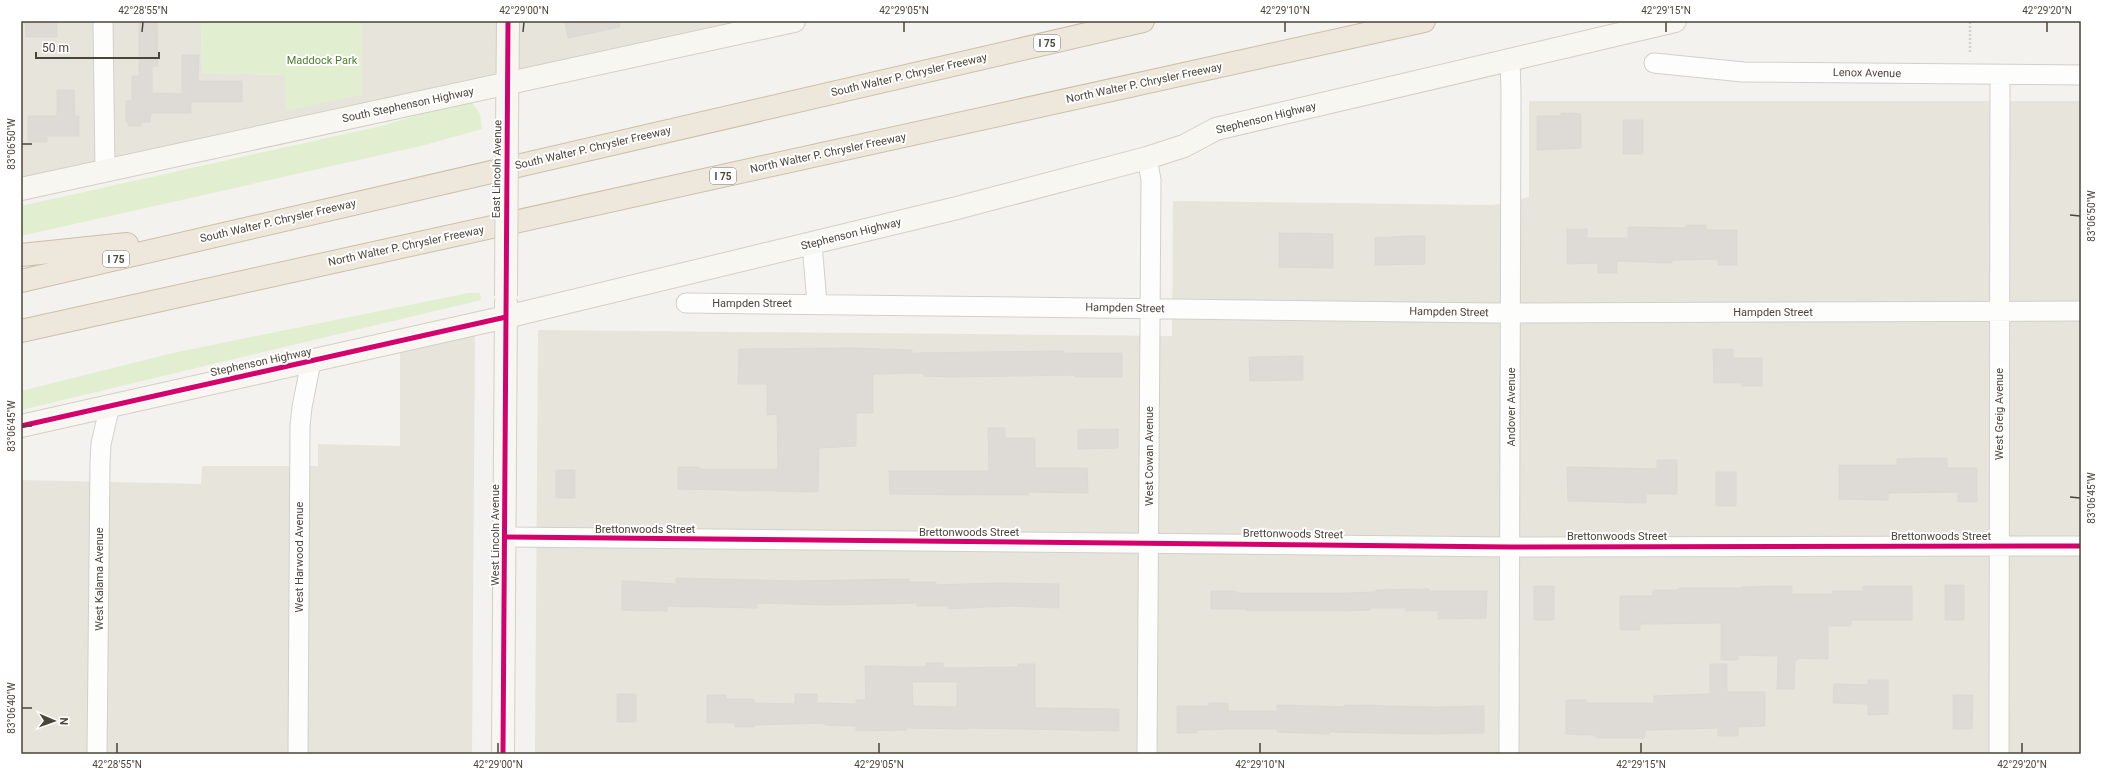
<svg xmlns="http://www.w3.org/2000/svg" width="2102" height="775" viewBox="0 0 2102 775" font-family="Roboto,sans-serif">
<rect width="100%" height="100%" fill="#f4f2ee"/>
<!-- residential -->
<path fill="#e7e4dc" d="M21,21H201L202,73L286,75V110L362,94V21H741L21,177Z
M1529,101H2081V754H535L538,330L1172,336L1173,201L1493,205L1529,197Z
M475,333L472,754H21V480L201,484L202,466H318V444L400,446V350Z"/>
<!-- green -->
<path fill="#e1eecf" d="M201,21H362V94L286,111L285,75L202,73Z
M470,100L480,114L482,129L421,146L21,236V206L381,126Z
M468,293H480L481,300L21,410V391L173,353Z"/>
<!-- building -->
<path fill="#dedbd6" stroke="#dcd9d4" fill-rule="evenodd" d="M25,21H57V37H26Z
M139,21H157L158,66H152V93L182,94V55H199L198,81H242V102H191V113H151L150,122H141V126H128V122H126V101H132V76H139Z
M565,21H619L620,27L568,38Z
M57,90H74L75,116H79V136H47V142H28V116H57Z
M1561,113L1581,114V148L1537,150V116H1561Z
M1623,120H1643V154H1623Z
M1686,225H1706V230H1737V265H1718V259L1672,260V263L1617,261V273H1598V263L1567,264V229H1587V238H1628V227L1686,228Z
M1279,233L1333,234V268L1279,267Z
M1407,236H1425V264L1375,265V238Z
M851,348L912,350V353L1064,351V353H1122V377H1075V375L954,377L924,376V373L873,374V413H856V446L819,448L818,492L678,489V467H699V469H778L777,414L767,415V384H738L739,349Z
M1713,349H1733V358H1762V386H1742V383H1714Z
M1303,356V380L1250,381L1249,357Z
M988,428H1005V438H1035V468H1087L1088,493L1029,492V495H1009L890,494L889,471H989Z
M1101,429H1118V448L1078,449V430Z
M1928,458H1947V468H1977V502H1958V492L1888,493V500L1839,499V465H1897V459Z
M1657,460H1677V494H1646V503L1568,501L1567,467L1657,469Z
M556,470H575V498H556Z
M1716,472H1736V506H1716Z
M676,578L798,581L909,579V582H936V585L999,583L1059,584V608L1008,606L948,609V606H917V603L829,605L757,603V608L667,606V611L622,610V581L676,584Z
M1945,585H1964V620H1945Z
M1534,586H1554V620H1534Z
M1772,586H1792V594H1832V591H1863V586H1912V620H1851V626H1828V659L1798,658V660H1795L1794,689H1777L1778,656L1738,655V660H1721V623L1640,624V630H1620V596H1653V590H1679V588H1742V587Z
M1429,589V591H1487L1486,618L1438,619V611H1406V608H1370V610L1338,611H1247V609H1211V591H1236V593H1346L1376,592V590Z
M926,663H943V668L1018,667V664H1035V708L1119,709V731L968,728V729L906,728V730L856,731V726L825,725V723L754,725V727H735V723H707V695H726V699H754V703L795,704V694H817V703L856,704V700H866L865,666L926,667ZM912,682H957V707L913,706Z
M1710,664H1727V692H1765V726L1738,727V736H1718V728L1645,730V738H1596V735L1566,734V700H1586V703H1654V696L1710,694Z
M1868,680H1888V714L1868,715V704L1833,703L1834,684L1868,685Z
M617,694H636V722H617Z
M1953,695H1973L1972,729H1953Z
M1209,703H1228V711H1277V705L1344,707V705L1435,707L1484,706V733L1423,734L1329,732V734L1277,732V729H1228L1197,730V733H1177V706H1209Z"/>
<g fill="none" stroke-linecap="round" stroke-linejoin="round">
<!-- street casing -->
<g stroke="#d2d0cb" stroke-width="21">
<path id="street" d="M103,21L105,170
M1654,63L1743,72L2081,75
M1147,158L1151,180L1147,754
M812,244L817,303
M686,303L1495,313L2081,311
M505,537L1511,547L2081,546
M97,754L100,462L101,444L110,405
M298,754L300,426L302,407L311,362
M1509,754L1511,92L1510,59
M1999,754L2000,75"/>
</g>
<!-- secondary casing -->
<g stroke="#d3cfc5" stroke-width="24">
<path id="secondary" d="M507,129L508,21
M21,189L794,21
M21,426L506,317L957,208L1147,158L1184,146L1216,129L1675,21
M503,754L506,303"/>
</g>
<!-- highway casing -->
<g stroke="#ccbfa9" stroke-width="24">
<path id="highway" d="M21,255L127,244
M21,281L1143,21
M21,331L1424,21"/>
</g>
<!-- path -->
<path stroke="#d3d2cc" stroke-width="2.5" stroke-dasharray="2 2" stroke-linecap="butt" d="M1970,52V21"/>
<!-- street -->
<use href="#street" stroke="#fdfdfc" stroke-width="19"/>
<!-- secondary -->
<use href="#secondary" stroke="#f7f6f1" stroke-width="22"/>
<!-- highway -->
<use href="#highway" stroke="#ede8db" stroke-width="22"/>
<!-- secondary-bridge casing -->
<g stroke="#d3cfc5" stroke-width="24" stroke-linecap="butt">
<path id="secondary-bridge" d="M506,296L507,129"/>
</g>
<!-- secondary-bridge -->
<use href="#secondary-bridge" stroke="#f7f6f1" stroke-width="22"/>
<!-- cycleway casing -->
<g stroke="#fff" stroke-width="8">
<path id="cycleway" d="M21,426L506,317
M505,537L1511,547L2081,546
M503,754L508,21"/>
</g>
<!-- cycleway -->
<use href="#cycleway" stroke="#d6006c" stroke-width="5"/>
</g>
<!-- ticks -->
<path fill="none" stroke="#4b4439" stroke-width="1.5" d="M142,32L143,22M523,32L524,22M904,32V22M1285,32V22M1666,32V22M2047,32V22M22,144H32M2070,215L2080,216M22,426H32M2070,497L2080,498M22,708H32M117,753V743M498,753V743M879,753V743M1260,753V743M1641,753V743M2022,753V743"/>
<g text-anchor="middle" dominant-baseline="central" stroke-width="4" stroke-linejoin="round" paint-order="stroke">
<!-- shield labels -->
<g fill="#fff" stroke="#817c74" stroke-width="1">
<rect x="1034" y="35" width="26" height="16" rx="3"/>
<rect x="710" y="168" width="26" height="16" rx="3"/>
<rect x="103" y="251" width="26" height="16" rx="3"/>
</g>
<g font-size="10" font-weight="bold" fill="#4b4439">
<text x="1047" y="43">I 75</text>
<text x="723" y="176">I 75</text>
<text x="116" y="259">I 75</text>
</g>
<!-- park labels -->
<g font-size="11" fill="#4a7f2a" stroke="#fff">
<text x="322" y="60">Maddock Park</text>
</g>
<!-- street labels -->
<g font-size="11" fill="#4b4439" stroke="#fff">
<text transform="translate(1867 73) rotate(1)">Lenox Avenue</text>
<text transform="translate(909 75) rotate(-13)">South Walter P. Chrysler Freeway</text>
<text transform="translate(1144 83) rotate(-12)">North Walter P. Chrysler Freeway</text>
<text transform="translate(408 105) rotate(-12)">South Stephenson Highway</text>
<text transform="translate(1266 118) rotate(-14)">Stephenson Highway</text>
<text transform="translate(593 148) rotate(-13)">South Walter P. Chrysler Freeway</text>
<text transform="translate(828 153) rotate(-12)">North Walter P. Chrysler Freeway</text>
<text transform="translate(497 169) rotate(-89)">East Lincoln Avenue</text>
<text transform="translate(278 221) rotate(-13)">South Walter P. Chrysler Freeway</text>
<text transform="translate(851 234) rotate(-14)">Stephenson Highway</text>
<text transform="translate(406 246) rotate(-12)">North Walter P. Chrysler Freeway</text>
<text x="752" y="303">Hampden Street</text>
<text transform="translate(1125 308) rotate(1)">Hampden Street</text>
<text transform="translate(1449 312) rotate(1)">Hampden Street</text>
<text x="1773" y="312">Hampden Street</text>
<text transform="translate(261 362) rotate(-12)">Stephenson Highway</text>
<text transform="translate(1511 407) rotate(-90)">Andover Avenue</text>
<text transform="translate(1999 414) rotate(-90)">West Greig Avenue</text>
<text transform="translate(1149 456) rotate(-90)">West Cowan Avenue</text>
<text x="645" y="529">Brettonwoods Street</text>
<text x="969" y="532">Brettonwoods Street</text>
<text transform="translate(1293 534) rotate(1)">Brettonwoods Street</text>
<text transform="translate(495 535) rotate(-90)">West Lincoln Avenue</text>
<text x="1617" y="536">Brettonwoods Street</text>
<text x="1941" y="536">Brettonwoods Street</text>
<text transform="translate(299 557) rotate(-90)">West Harwood Avenue</text>
<text transform="translate(99 579) rotate(-90)">West Kalama Avenue</text>
</g>
</g>
<!-- border -->
<rect width="2102" height="775" fill="none" stroke="#ffffff" stroke-width="44"/>
<!-- north arrow -->
<g transform="translate(54 721) rotate(92)" stroke="#ffffff" stroke-width="3" paint-order="stroke">
<path d="M0-3L7 15L0 10L-7 15Z" fill="#4b4439"/>
<text y="-6" font-size="11" font-weight="bold" text-anchor="middle" fill="#4b4439">N</text>
</g>
<!-- scale -->
<path d="M36 52v6h123v-6" fill="none" stroke="#4b4439" stroke-width="2"/>
<text x="42" y="52" font-size="12" fill="#4b4439" stroke="#ffffff" stroke-width="3" paint-order="stroke">50 m</text>
<rect x="22" y="22" width="2058" height="731" fill="none" stroke="#4b4439" stroke-width="1.5"/>
<g font-size="10" text-anchor="middle" fill="#4b4439">
<text x="143" y="14">42°28'55"N</text>
<text x="524" y="14">42°29'00"N</text>
<text x="904" y="14">42°29'05"N</text>
<text x="1285" y="14">42°29'10"N</text>
<text x="1666" y="14">42°29'15"N</text>
<text x="2047" y="14">42°29'20"N</text>
<text transform="translate(11 144) rotate(-90)" y="4">83°06'50"W</text>
<text transform="translate(2091 216) rotate(-90)" y="4">83°06'50"W</text>
<text transform="translate(11 426) rotate(-90)" y="4">83°06'45"W</text>
<text transform="translate(2091 498) rotate(-90)" y="4">83°06'45"W</text>
<text transform="translate(11 708) rotate(-90)" y="4">83°06'40"W</text>
<text x="117" y="768">42°28'55"N</text>
<text x="498" y="768">42°29'00"N</text>
<text x="879" y="768">42°29'05"N</text>
<text x="1260" y="768">42°29'10"N</text>
<text x="1641" y="768">42°29'15"N</text>
<text x="2022" y="768">42°29'20"N</text>
</g>
</svg>
